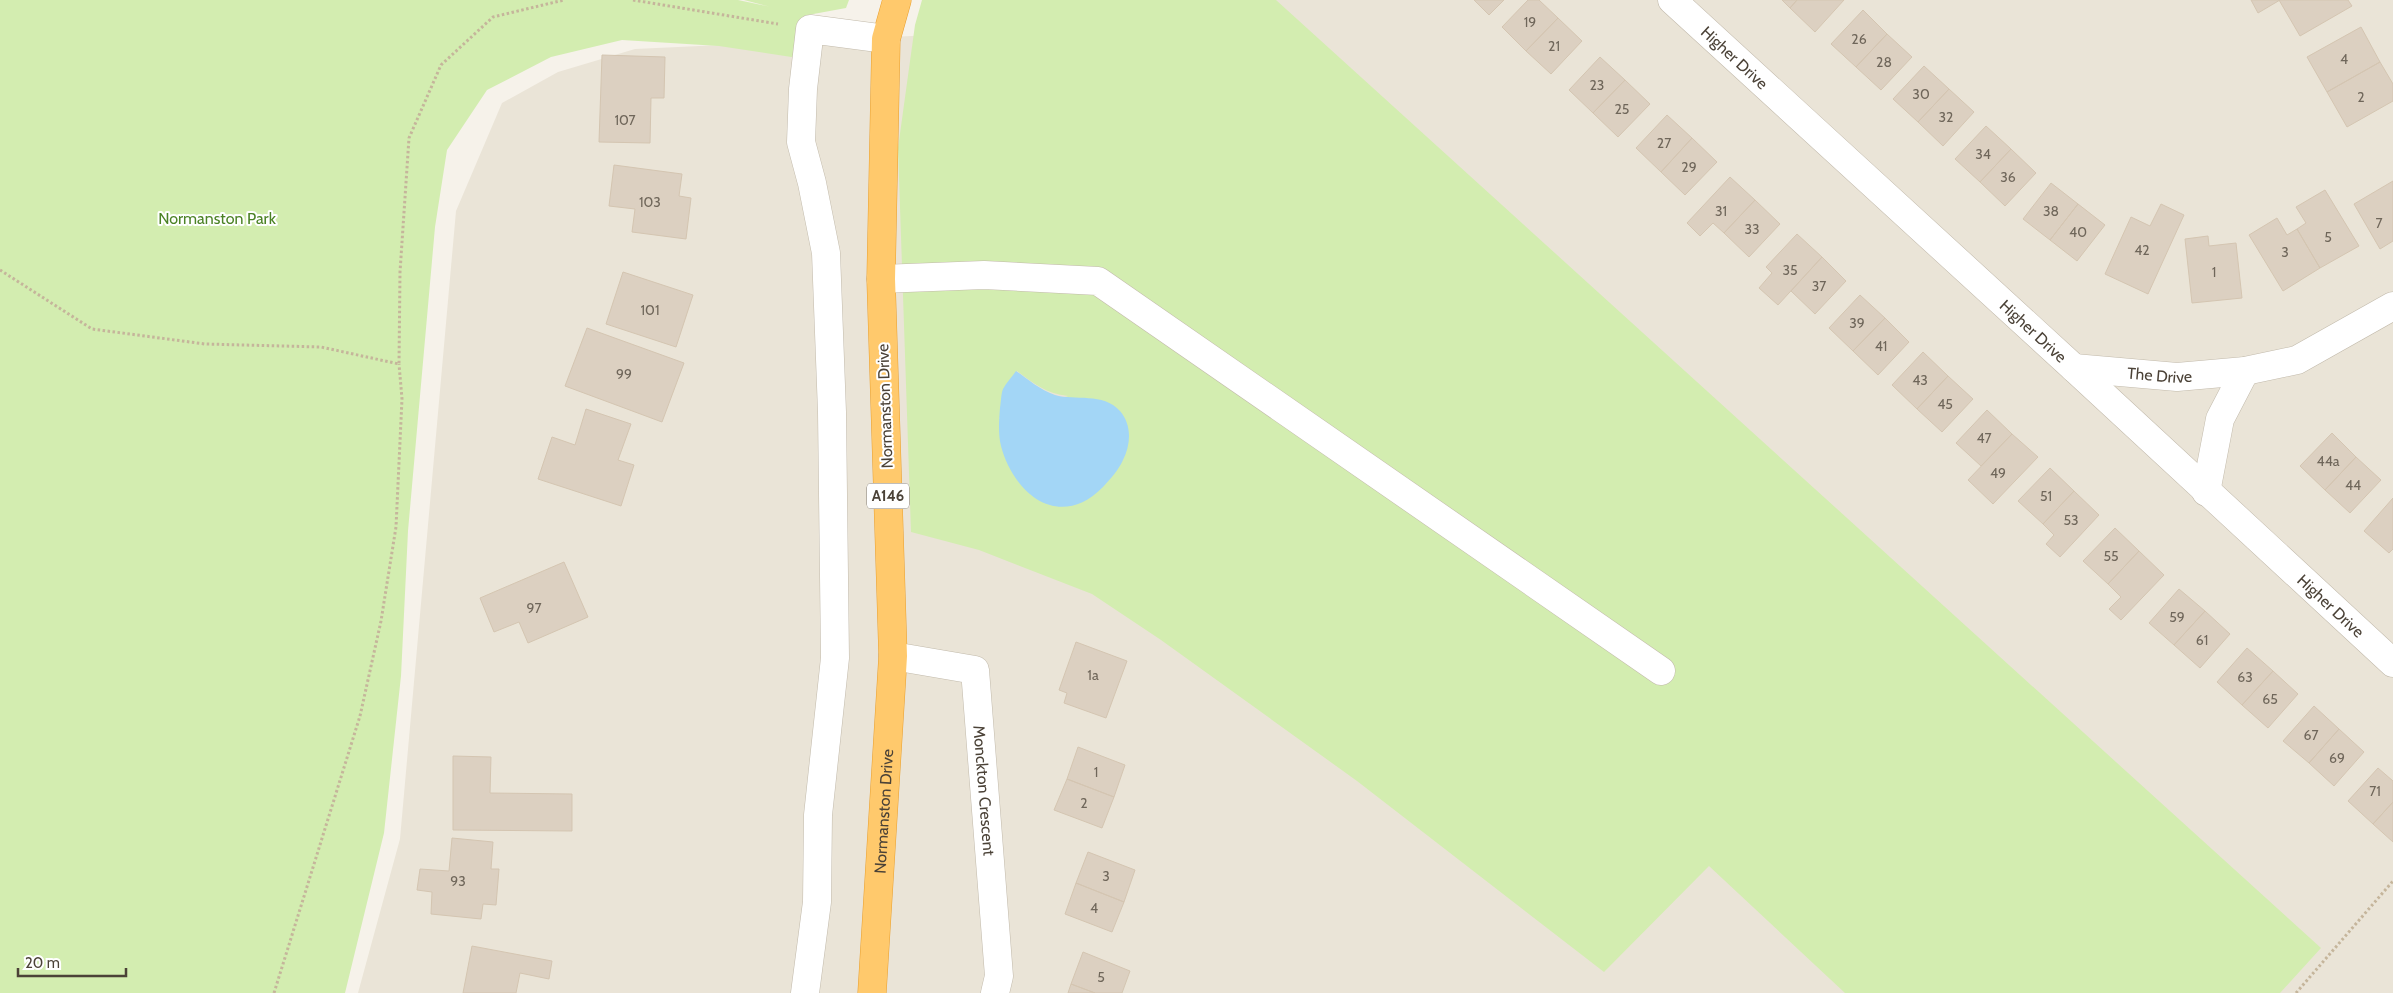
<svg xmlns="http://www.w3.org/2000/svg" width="2393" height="993" viewBox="0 0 2393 993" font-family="Cabin,sans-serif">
<rect width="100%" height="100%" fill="#f6f2ea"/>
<!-- residential -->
<path fill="#eae4d7" d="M941,0H2393V993H358L400,839L456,211L502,103L558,72L635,49L933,35Z"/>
<!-- green -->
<path fill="#d3edb0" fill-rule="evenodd" d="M0,0H738L771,7L744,0H849L846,8L808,15L798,58L719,46L622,40L551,57L487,90L447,150L435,227L408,531L401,676L384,833L345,993H0Z
M922,0H1276L2321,948L2280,993H1845L1709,866L1604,972L1357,781L1161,640L1092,594L979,550L911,532L898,148L915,25ZM1017,371C1033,383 1047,394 1068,396L999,419Z"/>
<!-- water -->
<path fill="#a3d6f6" d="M1016,371C1028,379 1040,390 1055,395C1075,401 1103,392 1120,411C1132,425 1131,444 1123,460C1118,471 1111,478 1103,487C1060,531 1014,495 1001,446C998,434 999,420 1000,408C1001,402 1001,394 1003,389C1006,383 1012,377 1016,371Z"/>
<!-- building -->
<path fill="#dcd0c1" stroke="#d4c5b1" d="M1474,0H1504L1489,15Z
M1528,0H1539L1558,18L1526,51L1502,27Z
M1782,0H1797L1790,8Z
M1797,0H1844L1815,32L1790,8Z
M2251,0H2280L2258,13Z
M2279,0H2348L2352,6L2300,36Z
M1863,10L1887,34L1856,67L1831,44Z
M1558,18L1582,41L1551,74L1526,51Z
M2361,27L2380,62L2327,92L2307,57Z
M1887,34L1912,57L1881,90L1856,67Z
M602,55L665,57L664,98H651L650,143L599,142Z
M1600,57L1625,80L1593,113L1569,90Z
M2380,62L2393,84V101L2347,127L2327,92Z
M1924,66L1949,89L1918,122L1893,99Z
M1625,80L1650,104L1618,137L1593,113Z
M1949,89L1974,112L1943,146L1918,122Z
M1667,115L1692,138L1661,172L1636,148Z
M1986,126L2011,149L1980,182L1955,159Z
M1692,138L1717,162L1685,195L1661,172Z
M2011,149L2036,173L2005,206L1980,182Z
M614,165L682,174L679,196L691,198L686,239L632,232L635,209L609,206Z
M1730,177L1755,200L1724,233L1713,223L1700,236L1687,223Z
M2393,181V241L2380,249L2354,204Z
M2051,183L2078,204L2050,240L2023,219Z
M2325,190L2359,246L2320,268L2297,229L2306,223L2296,207Z
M1755,200L1780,224L1749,257L1724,233Z
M2078,204L2105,225L2077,261L2050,240Z
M2161,204L2184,215L2148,294L2105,274L2131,217L2150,226Z
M2277,218L2287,235L2297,229L2320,268L2283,291L2249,235Z
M1797,234L1822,257L1778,305L1759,288L1772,273L1766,267Z
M2208,236L2209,246L2236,243L2242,298L2192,303L2185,239Z
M1822,257L1846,281L1815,314L1791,291Z
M623,272L693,295L676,347L606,324Z
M1860,295L1885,318L1853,351L1829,328Z
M1885,318L1909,342L1878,375L1853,351Z
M587,328L684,363L662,422L565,386Z
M1923,352L1948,376L1917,409L1892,385Z
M1948,376L1973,399L1942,432L1917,409Z
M586,409L631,424L618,460L634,465L621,506L538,479L552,437L575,445Z
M1987,410L2012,434L1981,466L1956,443Z
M2332,433L2356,457L2325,490L2300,466Z
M2012,434L2038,457L1993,504L1968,480Z
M2356,457L2381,480L2350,513L2325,490Z
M2050,468L2074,491L2043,524L2018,501Z
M2074,491L2099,515L2060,557L2046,544L2054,535L2043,524Z
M2393,498V549L2389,553L2364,531Z
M2115,528L2139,551L2108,584L2083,561Z
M2139,551L2164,575L2121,620L2109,609L2121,597L2108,584Z
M564,562L588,617L528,643L519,622L494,632L480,598Z
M2179,589L2205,611L2174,645L2149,623Z
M2205,611L2230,634L2200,668L2174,645Z
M1076,642L1127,661L1106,718L1064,703L1067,693L1059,690Z
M2247,648L2273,671L2242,705L2217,682Z
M2273,671L2298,694L2268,728L2242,705Z
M2314,706L2339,729L2309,763L2283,741Z
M2339,729L2364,752L2334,786L2309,763Z
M1078,747L1125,765L1114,797L1067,779Z
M453,756L491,757L490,793L572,794V831L453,830Z
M2378,768L2393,781V802L2373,824L2348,801Z
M1067,779L1114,797L1102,828L1054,810Z
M2393,802V842L2373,824Z
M452,838L493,842L491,869H499L496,905L483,904L481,919L431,914L432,892L417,890L420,869L449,871Z
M1088,852L1135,870L1124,902L1076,883Z
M1076,883L1124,902L1112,932L1065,914Z
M472,946L552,961L549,979L520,973L516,993H463Z
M1083,952L1130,971L1122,993H1095L1071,984Z
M1071,984L1095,993H1068Z"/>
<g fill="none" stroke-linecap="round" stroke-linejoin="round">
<!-- minor casing -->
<g stroke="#c2baab" stroke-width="29">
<g id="minor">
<path id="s1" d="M1672,0L2074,368L2393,663"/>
<path d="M881,279L984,275L1098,281L1661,671"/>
<path id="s2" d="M2074,368L2177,377L2245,371L2297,360L2393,306"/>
<path d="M2206,492L2220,419L2245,371"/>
<path id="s3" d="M893,656L975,670L999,976L995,993"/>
<path d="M805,993L817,902L818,815L835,658L832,412L826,253L812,183L801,142L803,89L810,29L886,39"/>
</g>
</g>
<!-- highway casing -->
<g stroke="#e9a030" stroke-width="29">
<g id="highway">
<path id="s4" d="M872,993L893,656L881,279L886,39L897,0"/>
</g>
</g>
<!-- path -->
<path stroke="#c5b59b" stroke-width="3" stroke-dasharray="2.5 2.5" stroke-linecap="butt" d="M633,0L778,24
M0,270L92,329L205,344L321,347L399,364L400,272L409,138L441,65L493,17L564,0
M274,993L360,716L381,621L396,527L402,399L399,364
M2296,993L2393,881"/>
<!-- minor -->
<use href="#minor" stroke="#fff" stroke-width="28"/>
<!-- highway -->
<use href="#highway" stroke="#ffc96c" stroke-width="28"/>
</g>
<g text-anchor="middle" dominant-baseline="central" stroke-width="4" stroke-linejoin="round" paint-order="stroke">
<!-- number labels -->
<g font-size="14" fill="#6f665a">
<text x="1530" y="22">19</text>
<text x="1859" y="39">26</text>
<text x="1554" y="46">21</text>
<text x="2344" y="59">4</text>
<text x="1884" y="62">28</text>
<text x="1597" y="85">23</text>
<text x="1921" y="94">30</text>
<text x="2361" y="97">2</text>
<text x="1622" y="109">25</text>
<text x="1946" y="117">32</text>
<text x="625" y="120">107</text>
<text x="1664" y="143">27</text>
<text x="1983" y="154">34</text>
<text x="1689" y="167">29</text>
<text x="2008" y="177">36</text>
<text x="650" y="202">103</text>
<text x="1721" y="211">31</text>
<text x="2051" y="211">38</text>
<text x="2379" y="223">7</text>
<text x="1752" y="229">33</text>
<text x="2078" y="232">40</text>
<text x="2328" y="237">5</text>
<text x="2142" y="250">42</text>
<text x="2285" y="252">3</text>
<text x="1790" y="270">35</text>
<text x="2214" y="272">1</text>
<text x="1819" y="286">37</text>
<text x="650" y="310">101</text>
<text x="1857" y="323">39</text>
<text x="1881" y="346">41</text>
<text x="624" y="374">99</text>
<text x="1920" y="380">43</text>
<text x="1945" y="404">45</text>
<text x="1984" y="438">47</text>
<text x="2328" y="461">44a</text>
<text x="1998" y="473">49</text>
<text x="2353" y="485">44</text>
<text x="2046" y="496">51</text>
<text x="2071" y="520">53</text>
<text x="2111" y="556">55</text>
<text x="534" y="608">97</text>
<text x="2177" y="617">59</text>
<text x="2202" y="640">61</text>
<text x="1093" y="675">1a</text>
<text x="2245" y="677">63</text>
<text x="2270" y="699">65</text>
<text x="2311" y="735">67</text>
<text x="2337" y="758">69</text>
<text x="1096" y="772">1</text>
<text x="2375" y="791">71</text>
<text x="1084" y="803">2</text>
<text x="1106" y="876">3</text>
<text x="458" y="881">93</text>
<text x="1094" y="908">4</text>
<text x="1101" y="977">5</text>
</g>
<!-- shield labels -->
<rect fill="#fff" stroke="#817b73" stroke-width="1" x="867" y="483.5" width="42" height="25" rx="4"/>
<g font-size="15" font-weight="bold" fill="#4b4237">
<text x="888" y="496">A146</text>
</g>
<!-- street labels -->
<g font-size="16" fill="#4b4237" stroke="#fff">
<text stroke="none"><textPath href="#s1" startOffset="85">Higher Drive</textPath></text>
<text stroke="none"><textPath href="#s1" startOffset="490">Higher Drive</textPath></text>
<text stroke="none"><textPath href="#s2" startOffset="86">The Drive</textPath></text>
<text transform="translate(885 406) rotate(-92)">Normanston Drive</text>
<text stroke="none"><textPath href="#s1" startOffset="895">Higher Drive</textPath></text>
<text stroke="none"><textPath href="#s3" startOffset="204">Monckton Crescent</textPath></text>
<text stroke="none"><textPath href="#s4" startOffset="182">Normanston Drive</textPath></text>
</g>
<!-- park labels -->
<g font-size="16" fill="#4b8225" stroke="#fff">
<text x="217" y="218">Normanston Park</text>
</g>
</g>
<!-- scale -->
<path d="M18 968v8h108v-8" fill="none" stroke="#4b4237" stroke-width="2.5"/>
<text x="25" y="968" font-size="15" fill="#4b4237" stroke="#ffffff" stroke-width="4" paint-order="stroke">20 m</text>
</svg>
